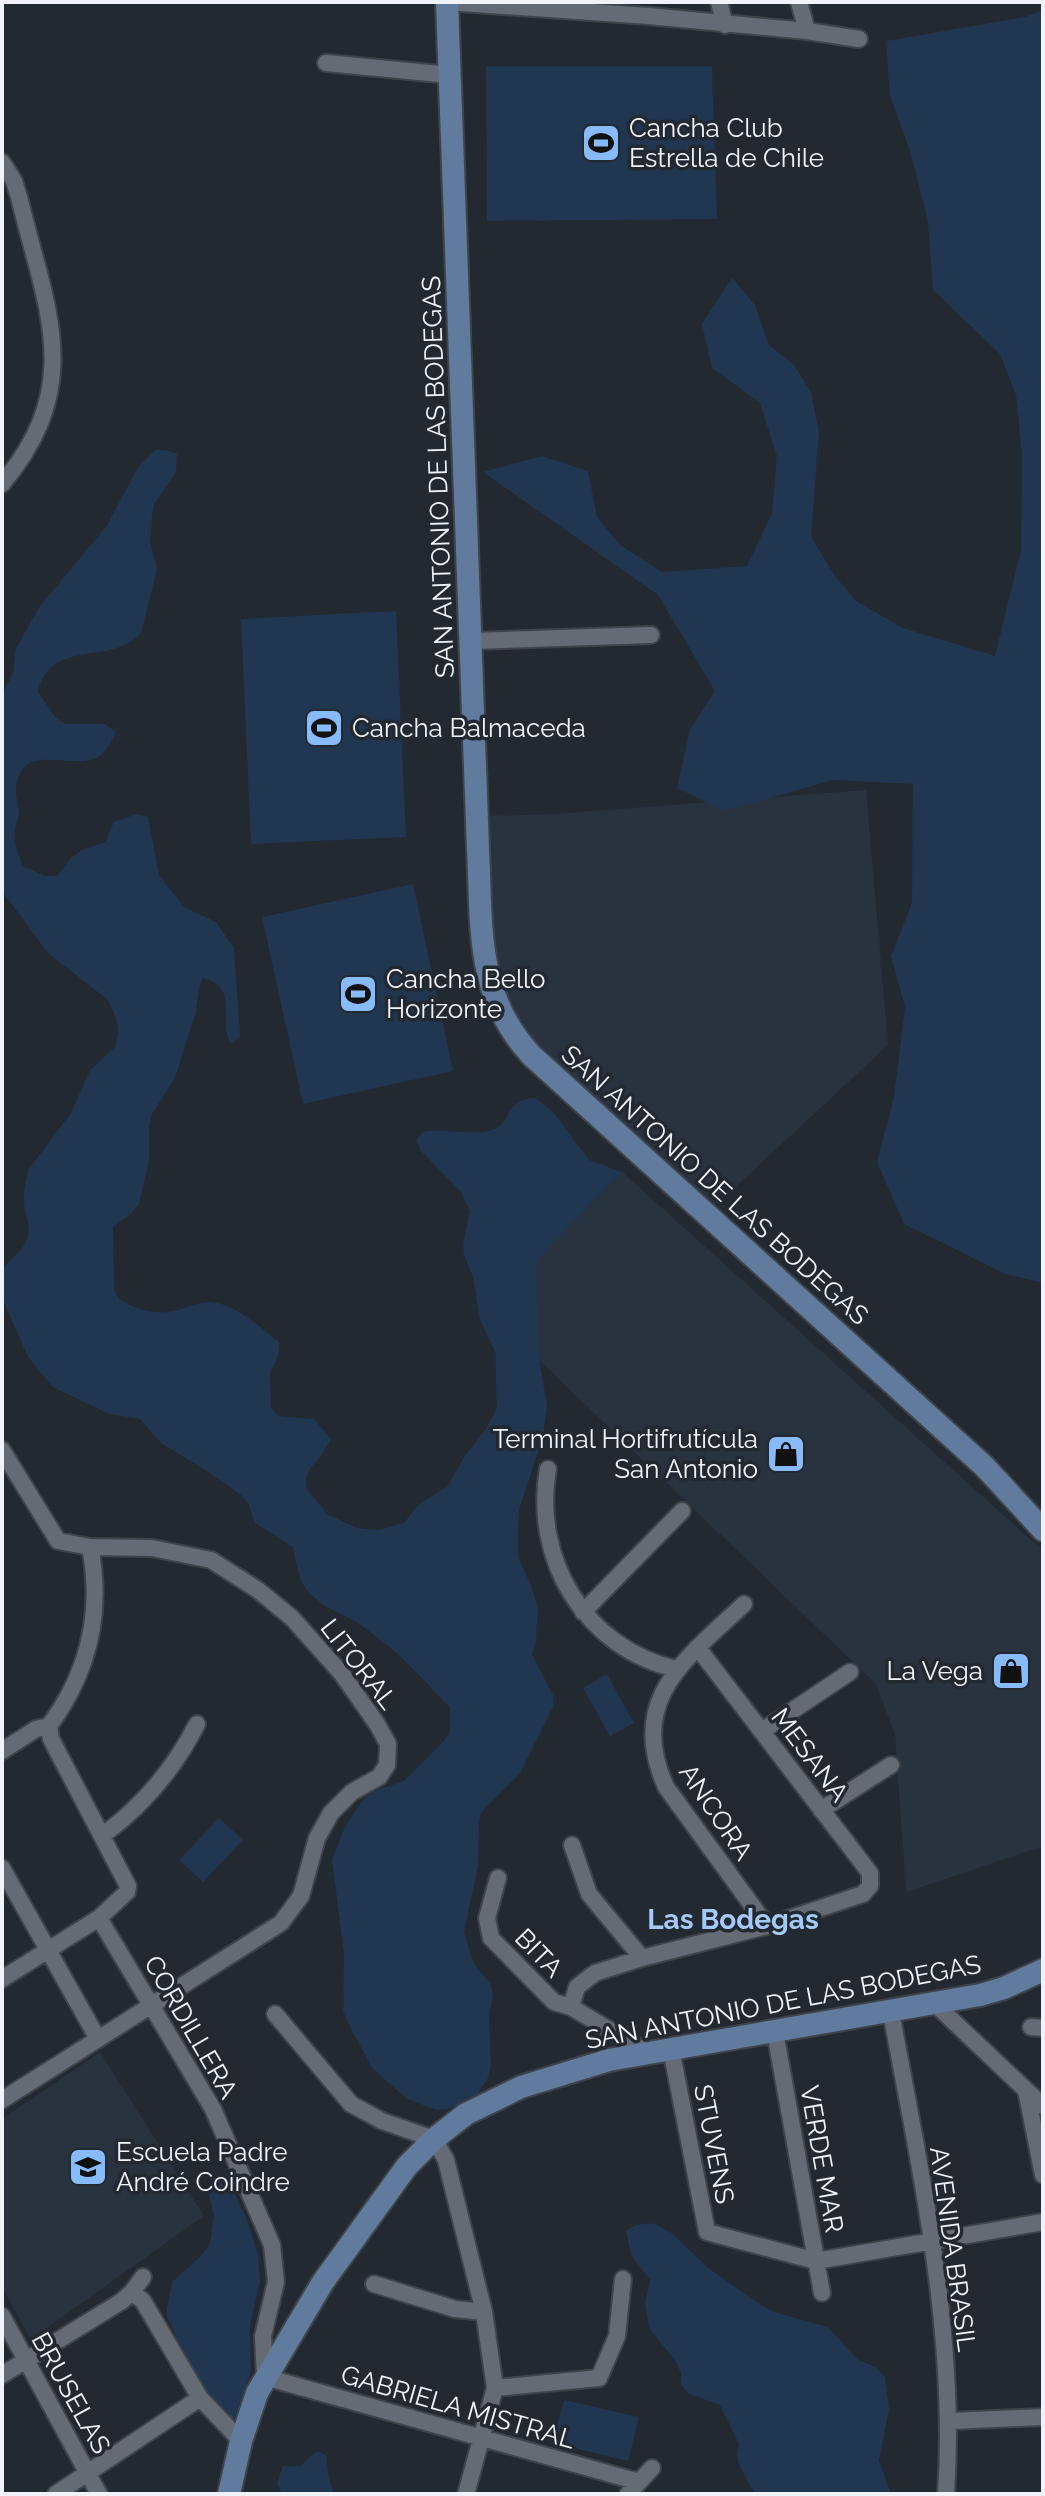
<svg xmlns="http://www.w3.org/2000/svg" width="1045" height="2496" viewBox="0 0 1045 2496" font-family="Raleway,sans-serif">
<rect width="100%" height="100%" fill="#232931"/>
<!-- built -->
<path fill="#293340" d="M866,790L888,1045L716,1205L526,1035L509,1009L490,949L489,816L555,814Z
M622,1172L1040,1548L1043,1554V1846L906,1892L895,1735L876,1684L539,1360L537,1259Z
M100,2052L204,2216L31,2339L2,2287V2119Z"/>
<!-- green -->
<path fill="#213650" d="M1043,10V1283L1005,1274L904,1224L877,1162L894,1097L905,1007L891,956L912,903L913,784L833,780L724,811L677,788L690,730L715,691L658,595L483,472L542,456L588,471L597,517L620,545L662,572L747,566L772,513L777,456L760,403L712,368L702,324L732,278L755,305L769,345L794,365L811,392L819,432L811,537L835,576L856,601L903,628L995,656L1021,550L1022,456L1016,395L1000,354L933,290L928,221L910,151L890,96L886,41L1025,17Z
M486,66H712L717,219L487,221Z
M155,450H166L177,454L176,472L154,504L152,515L150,541L157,569L141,633C111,667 50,637 38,692L56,718L66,724H105L116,732C112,741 107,752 98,757C72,772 21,739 16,788C15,797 19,804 19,812C19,818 15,825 15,830C13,842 19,856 23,866L45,876H57L72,857L82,850L105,842L114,822L137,814L148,817L159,875L184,907L216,922L234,948L240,1037L231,1044C217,1021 241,988 203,978L199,988L196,1012L175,1078L152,1114L149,1126V1161L139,1204L132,1213L113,1227L114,1289L119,1299C136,1310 158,1316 179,1310C188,1307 199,1302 209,1302C232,1302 262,1328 279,1342V1353L270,1374L271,1408L278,1416L314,1419L331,1439L320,1458L311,1467L306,1477V1488L327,1514L357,1528L379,1530L404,1523L418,1505L448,1486L464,1457L486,1429L497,1408L495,1351L480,1320L473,1277L464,1255L463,1244L470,1211L461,1192L421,1151L416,1140L423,1132C445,1127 469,1137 492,1130C514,1123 502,1100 535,1098L553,1112L589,1160L622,1172L537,1260L539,1360L547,1404L543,1437L519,1510L518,1535V1557L532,1588L538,1610L536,1642L532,1654L553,1695L554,1705L520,1773L481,1812L479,1823L478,1866L464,1932L474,1964L490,1983L493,1994L489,2017L491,2066L488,2078L476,2096L448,2109L437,2110L407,2099L372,2068L347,2021L343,2010L344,1954L332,1860L344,1829L362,1801L372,1792L404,1781L444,1741L450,1731V1708C429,1686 408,1661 383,1642C375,1636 367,1629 358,1623C337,1611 310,1603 300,1578C297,1568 295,1557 293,1547L255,1523L248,1503L241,1495L207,1471L161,1443L140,1419L109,1414L53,1387L28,1357L2,1298V1269C10,1260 23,1251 27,1239C32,1226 24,1215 24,1201C23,1190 26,1179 29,1169L71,1113L90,1070L115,1047L118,1033L117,1020L108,1000L48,953L2,891V695L13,673L16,648L40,606L106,527L139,466Z
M396,611L406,837L251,844L241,619Z
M413,884L453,1071L303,1104L262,917Z
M607,1674L634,1723L610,1736L583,1688Z
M219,1818L243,1840L203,1882L179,1860Z
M226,2176L246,2217L258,2254L260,2281L250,2326L251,2372L234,2419L224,2415L197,2380L166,2315L172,2282L201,2256L210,2243L214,2216L209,2195L212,2184Z
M654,2223L673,2234L707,2267L755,2301L774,2312L828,2327L857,2359L877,2368L885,2377L889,2409L879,2460L891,2494H755L739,2465L737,2454L739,2444L720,2405L688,2393L681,2384V2373L676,2362L649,2328L645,2303L650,2280L631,2255L626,2231L636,2225Z
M564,2400L639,2417L628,2461L553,2443Z
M317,2451L326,2455L329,2479L334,2494H282L277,2483L283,2466H300Z"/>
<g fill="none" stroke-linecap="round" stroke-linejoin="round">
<!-- street casing -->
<g stroke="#3e444a" stroke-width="20">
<path id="street" d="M446,2L649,16L807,31L859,39
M719,2L725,25
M799,2L807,31
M326,63L450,75
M2,162L14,181L19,197C46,309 86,384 2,484
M472,641L651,635
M2,1450L58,1541L90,1547L152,1548L211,1560L258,1590L292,1618L342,1674L377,1724L388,1744L387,1765L379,1777L352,1792L331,1813L317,1838L301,1896L281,1923L2,2100
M548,1469C532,1559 585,1648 676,1669
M744,1604C687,1658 626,1699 666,1787L767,1926
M583,1612L682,1511
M49,1726C89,1672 103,1613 90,1547
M762,1731L850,1672
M2,1751L36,1729L49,1726
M821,1810L891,1765
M103,1835C144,1805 174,1769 197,1724
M572,1845L589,1894L642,1958
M2,1868L98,2039
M498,1878L487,1918L491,1938L554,2002L571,2007L648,2053
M99,1918L213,2109L272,2245L276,2282L263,2336L265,2377L639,2482
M2,1979L99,1918L127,1892L128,1886L51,1739L49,1726
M935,2004L1043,2106
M571,2007L577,1987L595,1973L642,1958L767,1926L863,1894L870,1886V1873L698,1648
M891,2012C920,2170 957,2333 946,2494
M275,2014L351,2104L382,2121L434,2139L446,2160L484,2312L495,2388L466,2494
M1031,2027L1043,2028
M775,2032L822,2293
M671,2049L707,2232L816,2261L1043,2222
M1026,2090L1043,2175
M374,2284L455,2309L484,2312
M132,2292L143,2301L200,2398L241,2441
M2,2316L99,2494
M2,2375L122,2301L132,2292L143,2277
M495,2388L599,2378L617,2336L623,2279
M950,2421L1043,2417
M56,2494L200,2398
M628,2494L652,2468"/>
</g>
<!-- secondary casing -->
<g stroke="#3e444a" stroke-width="26">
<path id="secondary" d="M447,2L478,849C482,926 475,994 531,1055L985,1467L1043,1530
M229,2494L241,2441L257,2393L323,2282L407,2166L434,2139L466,2114L521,2087L609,2060L980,1995L1004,1988L1043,1970"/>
</g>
<!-- street -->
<use href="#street" stroke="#646b74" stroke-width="16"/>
<!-- secondary -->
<use href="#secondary" stroke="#607b9d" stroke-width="22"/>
</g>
<!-- icons -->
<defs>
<g id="stadium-square" transform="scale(2)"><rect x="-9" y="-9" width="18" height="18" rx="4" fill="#88bbfc" stroke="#232931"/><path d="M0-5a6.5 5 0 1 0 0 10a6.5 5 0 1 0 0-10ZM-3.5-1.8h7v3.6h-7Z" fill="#111"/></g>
<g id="shop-square" transform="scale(2)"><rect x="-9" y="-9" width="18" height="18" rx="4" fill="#88bbfc" stroke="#232931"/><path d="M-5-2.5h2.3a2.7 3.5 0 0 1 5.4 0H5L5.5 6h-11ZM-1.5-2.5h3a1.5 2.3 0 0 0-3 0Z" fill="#111"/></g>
<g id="school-square" transform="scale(2)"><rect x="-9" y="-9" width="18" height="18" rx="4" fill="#88bbfc" stroke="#232931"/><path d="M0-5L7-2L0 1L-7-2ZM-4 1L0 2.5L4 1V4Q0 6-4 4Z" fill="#111"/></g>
</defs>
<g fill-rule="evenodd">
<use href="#stadium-square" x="601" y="143"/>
<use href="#stadium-square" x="324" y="728"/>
<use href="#stadium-square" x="358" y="994"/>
<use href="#shop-square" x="786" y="1454"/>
<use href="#shop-square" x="1011" y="1671"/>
<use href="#school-square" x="88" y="2167"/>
</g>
<g text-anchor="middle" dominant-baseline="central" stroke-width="7" stroke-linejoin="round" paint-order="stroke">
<!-- poi labels -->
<g font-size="26" fill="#f0f4fa" stroke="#232931" text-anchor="start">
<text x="629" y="128">Cancha Club<tspan x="629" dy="30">Estrella de Chile</tspan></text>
<text x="352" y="728">Cancha Balmaceda</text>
<text x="386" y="979">Cancha Bello<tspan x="386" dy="30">Horizonte</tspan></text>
<text x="758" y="1439" text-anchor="end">Terminal Hortifrutícula<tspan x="758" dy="30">San Antonio</tspan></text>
<text x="983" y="1671" text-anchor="end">La Vega</text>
<text x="116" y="2152">Escuela Padre<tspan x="116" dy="30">André Coindre</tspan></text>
</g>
<!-- street labels -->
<g font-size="26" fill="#f0f4fa" stroke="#232931">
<text transform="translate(438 477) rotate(-92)">SAN ANTONIO DE LAS BODEGAS</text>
<text transform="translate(715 1185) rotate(42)">SAN ANTONIO DE LAS BODEGAS</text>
<text transform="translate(359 1664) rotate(52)">LITORAL</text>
<text transform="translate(810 1755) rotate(53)">MESANA</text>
<text transform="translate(716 1812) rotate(56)">ANCORA</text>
<text transform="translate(539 1953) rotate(46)">BITA</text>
<text transform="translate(783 2002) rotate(-11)">SAN ANTONIO DE LAS BODEGAS</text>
<text transform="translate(191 2027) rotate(60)">CORDILLERA</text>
<text transform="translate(714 2144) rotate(79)">STUVENS</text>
<text transform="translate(822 2159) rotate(80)">VERDE MAR</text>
<text transform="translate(953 2249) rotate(82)">AVENIDA BRASIL</text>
<text transform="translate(71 2393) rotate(61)">BRUSELAS</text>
<text transform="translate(458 2407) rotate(16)">GABRIELA MISTRAL</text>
</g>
<!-- neighbourhood labels -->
<g font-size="28" font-weight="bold" fill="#a4cafb" stroke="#232931">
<text x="733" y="1919">Las Bodegas</text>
</g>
</g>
<!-- border -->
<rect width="1045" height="2496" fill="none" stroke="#f0f4fa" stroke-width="8"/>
</svg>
